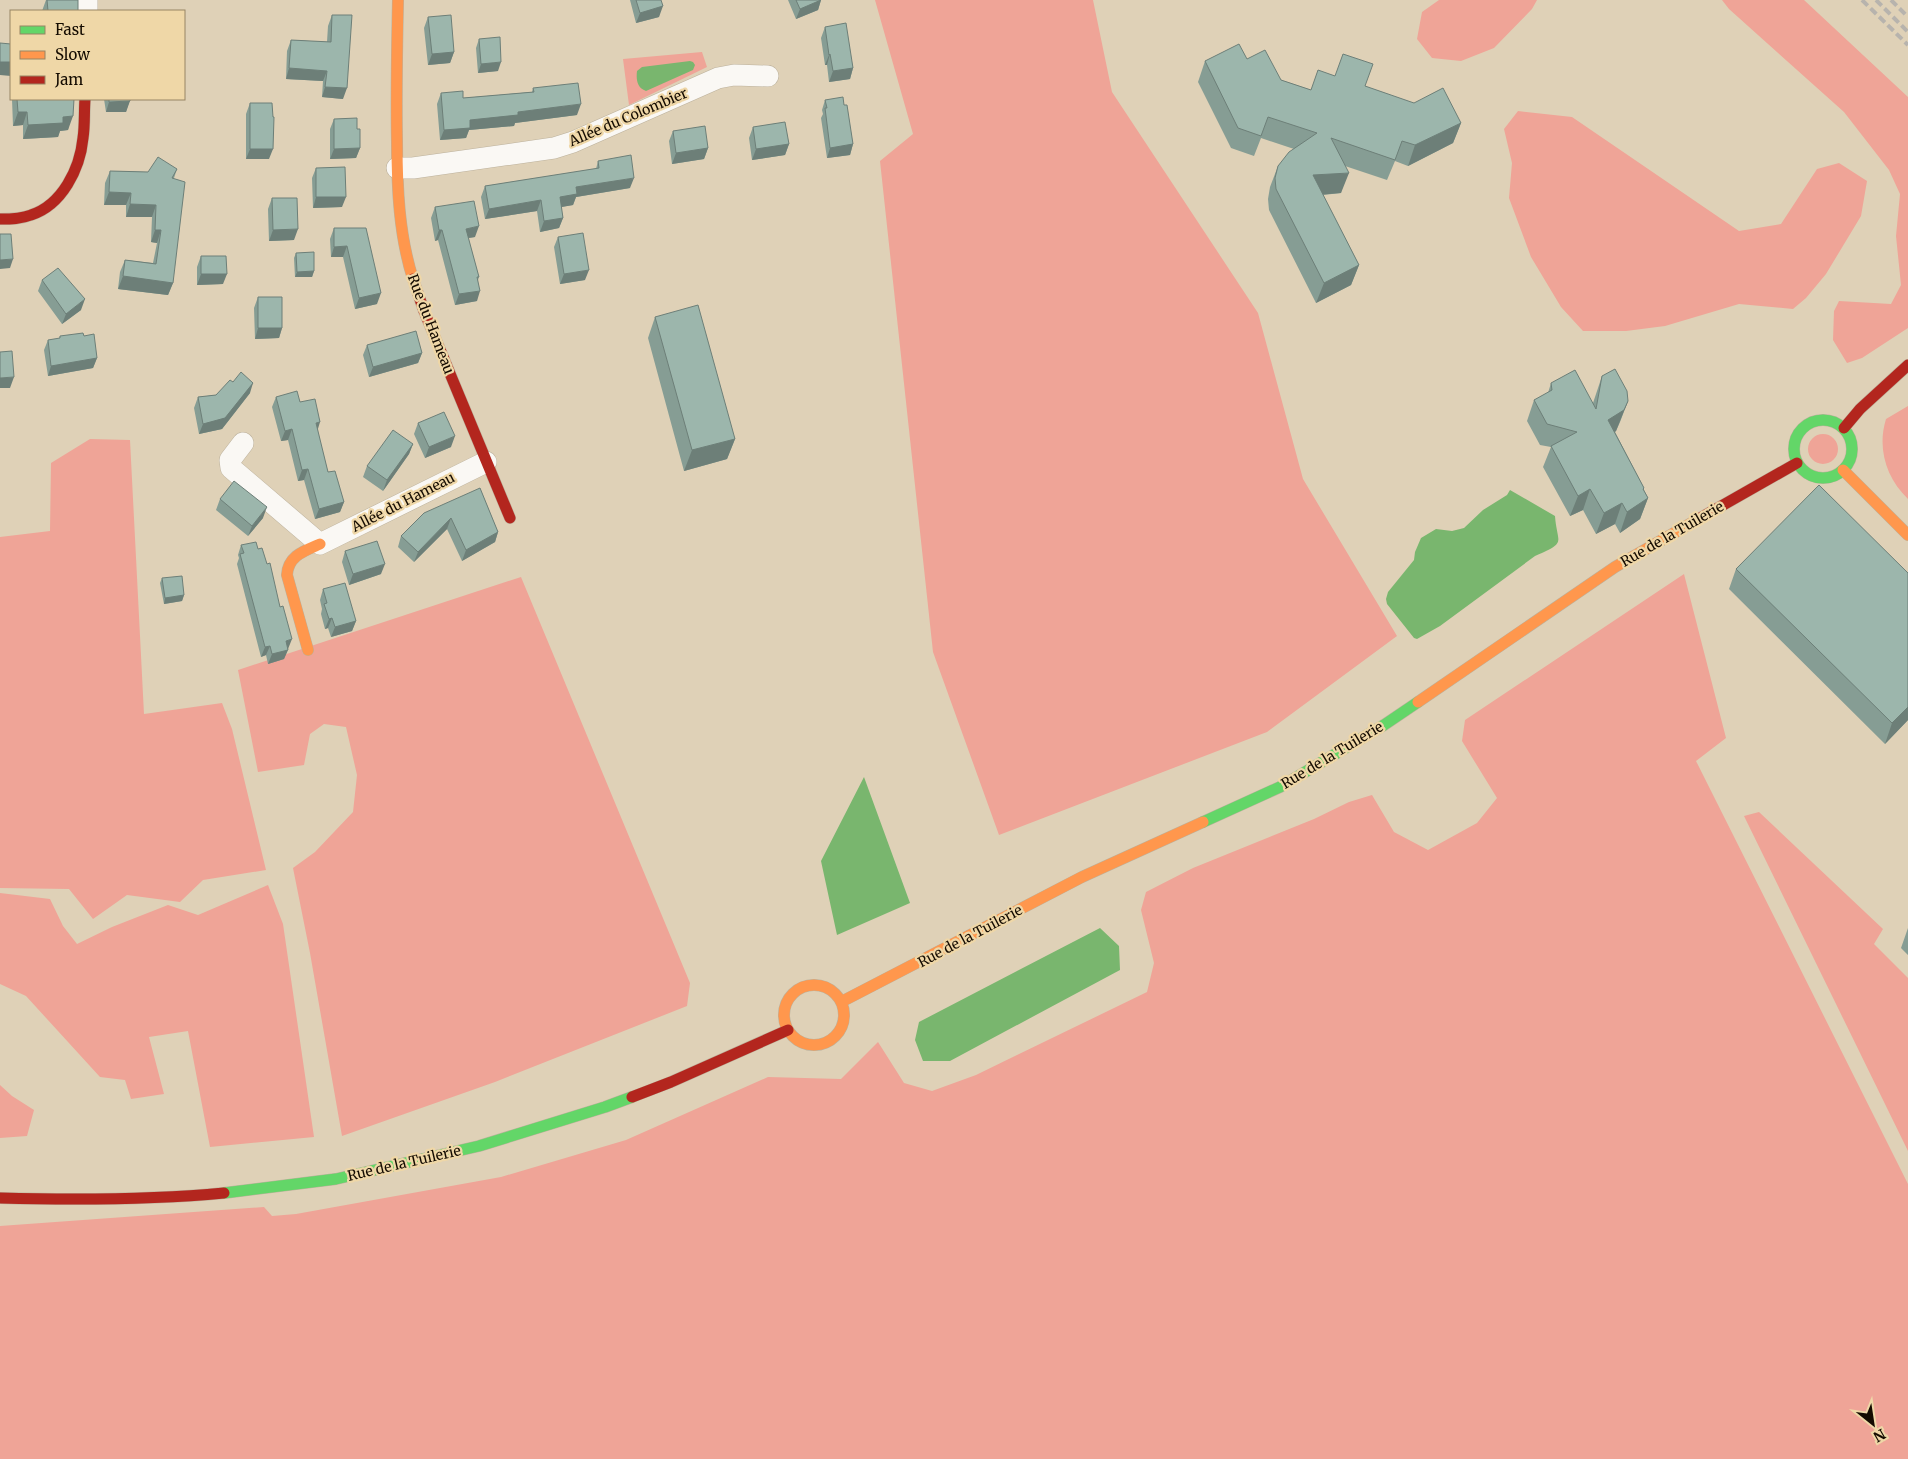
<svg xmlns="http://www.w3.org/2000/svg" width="1908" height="1459" viewBox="0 0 1908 1459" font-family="Merriweather,serif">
<rect width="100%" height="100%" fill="#dfd1b7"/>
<!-- green -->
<path fill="#efa497" d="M875,0H1093L1112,92L1258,313L1303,479L1397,636L1267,732L999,835L933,652L880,161L913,134Z
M1439,0H1537L1532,9L1494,48L1461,61L1432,58L1417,39L1422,12Z
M1722,0H1804L1908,97V328L1862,358L1847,363L1833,340L1834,311L1839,301L1891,304L1901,285L1896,236L1900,194L1889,170L1844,112L1729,9Z
M702,52L707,67L629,105L623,59Z
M1518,111L1572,117L1739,231L1781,224L1817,169L1839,163L1867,181L1861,216L1826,274L1806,298L1793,309L1739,304L1665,326L1626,331H1583L1561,307L1531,257L1509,198L1512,163L1504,129Z
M1908,406V499C1886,478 1877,448 1886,419Z
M1808 449a15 15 0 1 1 30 0a15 15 0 1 1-30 0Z
M90,439L130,440L144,714L222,703L232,729L266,870L203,880L180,902L127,895L93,919L69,889L0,888V537L50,531L51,463Z
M1684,574L1726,738L1696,761L1908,1184V1459H0V1226L264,1207L272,1216L296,1214L501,1177L626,1140L768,1077L841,1079L878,1042L904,1083L932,1091L976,1075L1147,992L1154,963L1141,910L1146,892L1193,868L1314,819L1349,802L1372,795L1394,832L1428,850L1477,823L1497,798L1462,741L1465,720Z
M521,577L690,983L687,1006L495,1082L342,1136L310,953L293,868L315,852L353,812L357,775L346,727L324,724L310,734L304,765L258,772L238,670Z
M1759,812L1883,929L1874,944L1908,978V1151L1744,816Z
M268,885L283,924L314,1137L210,1147L188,1031L149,1037L164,1094L131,1099L125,1080L100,1077L26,996L0,984V893L50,899L63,926L77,944L112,927L168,905L198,915Z
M0,1085L12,1096L34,1110L27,1136L0,1138Z"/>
<!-- water -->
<path fill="#79b66e" d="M690,61L693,62L695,65L693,70L646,91C637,88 636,80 637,71L642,67Z
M1510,490L1555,516C1557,544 1568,542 1535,556L1440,626L1417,639L1414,638L1387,604L1386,599L1388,592L1414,560L1415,552L1421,538L1436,529L1452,531L1464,528L1483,510L1507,495Z
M864,777L910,903L837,935L821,861Z
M1100,928L1119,946L1120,970L950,1061H923L915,1040L919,1022Z"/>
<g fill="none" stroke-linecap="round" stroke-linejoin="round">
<!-- street casing -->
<g stroke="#bcb19c" stroke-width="22">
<path id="street" d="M87,11V0
M397,168H413L554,148L573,142L718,78L734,75L768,76
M243,443L230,460L231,468L320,544L486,462"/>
</g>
<!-- fast casing -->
<g stroke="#bcb19c" stroke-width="12">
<path id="fast" d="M1794 449a29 29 0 1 1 58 0a29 29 0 1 1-58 0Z
M1203,822L1280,787L1384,725L1418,702
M224,1193L336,1179L479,1146L605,1107L632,1097"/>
</g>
<!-- slow casing -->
<g stroke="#bcb19c" stroke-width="12">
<path id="slow" d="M398,0C397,47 396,95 397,142C397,188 399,235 413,279
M1843,470L1908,535
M308,650L287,575C288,556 304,551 320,544
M1418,702L1615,567L1695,521
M784 1015a30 30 0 1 1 60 0a30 30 0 1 1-60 0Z
M841,1002L1082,877L1203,822"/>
</g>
<!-- jam casing -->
<g stroke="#bcb19c" stroke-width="12">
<path id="jam" d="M0,219C11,219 21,219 31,215C62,205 80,169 83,138C85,125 84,112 85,99
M413,279L424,311L510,518
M1844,428L1860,409L1908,365
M1695,521L1797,463
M632,1097L671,1082L788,1030
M0,1198C75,1200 149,1200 224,1193"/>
</g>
<!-- street -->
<use href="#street" stroke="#faf8f4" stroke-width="21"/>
<!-- fast -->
<use href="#fast" stroke="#63d668" stroke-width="11"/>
<!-- slow -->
<use href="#slow" stroke="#ff974d" stroke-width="11"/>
<!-- jam -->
<use href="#jam" stroke="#b3261e" stroke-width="11"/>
<!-- rail -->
<path stroke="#b7b3ad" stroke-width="4" stroke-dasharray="8 4" stroke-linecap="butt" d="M1862,0L1908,45
M1876,0L1908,32
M1891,0L1908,17"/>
</g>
<!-- wall -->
<path fill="#869d94" d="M46,0H78V11H42Z
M630,0H661L659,17L636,23Z
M788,0H821L818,10L796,19Z
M332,15L343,99L322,97L323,81L286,79L287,51L291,40L327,42L328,26Z
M428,17L454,52L450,63L428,65L424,28Z
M825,27L853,68L850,79L829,82L827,65H825L821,38Z
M479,39L498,71L478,73L476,48Z
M1247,59L1281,80L1311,90L1365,86L1461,123L1453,143L1408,166L1395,161L1387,180L1345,166L1341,193L1323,195L1359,265L1351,285L1316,303L1269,210L1268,199L1270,187L1278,166L1294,149L1261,138L1254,156L1231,148L1198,82L1205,61Z
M533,88L577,115L515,123L514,126L469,130L466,138L440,140L437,104L441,93L463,98L532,92Z
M12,99H74L68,130L60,131L58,137L23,139V125L13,126Z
M104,99H130L126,112H106Z
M825,100L853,144L850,155L827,158L821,118L823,114L822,110Z
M250,103L269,159H246V114Z
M334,119L360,148L356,158L330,159V129Z
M753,127L789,144L785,155L752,160L749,138Z
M673,131L708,148L704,159L672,164L669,141Z
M598,161L630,188L576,197L573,205L561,207L563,218L559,228L540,232L537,211L485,219L481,197L485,186L596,169Z
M316,168L342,207L313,208L312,178Z
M177,169L174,178L173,283L168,295L118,289L120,272L125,260L153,263L157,243L151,242L152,217H126V205H104L105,183L110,171L148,172Z
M272,198L294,240L269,241L268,209Z
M435,207L475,237L468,238L479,277L478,280L477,301L455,305L438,240L435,241L431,218Z
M334,228H366L377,304L355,309L343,257H331L330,239Z
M558,237L585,280L560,284L554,247Z
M296,253L314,271L312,277H295L294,258Z
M201,256L223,284L197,285V267Z
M42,280L81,310L62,324L38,291Z
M258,297L282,328L279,338L255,339L254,308Z
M655,317L735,439L727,459L684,471L648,338Z
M60,336L97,358L93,368L48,376L44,350L48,340L59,339Z
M367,345L422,353L418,363L369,377L363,355Z
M1602,376L1628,401L1620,422L1616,431L1615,432L1644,488V490L1648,498L1640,519L1620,533L1615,524L1596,534L1583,510L1570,516L1543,467L1551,447L1540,445L1527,421L1534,400L1548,393L1551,383L1593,403Z
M233,382L250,393L222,429L199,434L194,408L198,397L216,395Z
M276,397L300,402L317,430L328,472L344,502L340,512L315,519L304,480L298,481L288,440L281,441L272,407Z
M418,423L451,447L425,458L414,434Z
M413,444L409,454L383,491L363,477L367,466Z
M480,488L498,532L495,542L462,561L447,529L414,562L398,547L401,536Z
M220,499L263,518L248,536L216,510Z
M241,545L288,649L284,659L268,664L266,655L261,657L237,564L239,558L238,555Z
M345,551L381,574L349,585L342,562Z
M1736,569L1908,573V720L1885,744L1729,589Z
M162,578L184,595L182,601L164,604L160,583Z
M323,589L356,621L352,631L331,637L328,628L325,629L321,614L322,609L320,600Z
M1908,928V955L1901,948Z"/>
<!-- shaded-wall -->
<path fill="#6d7f78" d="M821,0L818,10L796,19L800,9Z
M663,6L659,17L636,23L640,13Z
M454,52L450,63L428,65L432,54Z
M830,54L827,65H825L829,55Z
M0,62H11V76L0,75Z
M501,62L498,71L478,73L481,64Z
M289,68L327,71L323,81L286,79Z
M853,68L850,79L829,82L833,71Z
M325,87L347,88L343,99L322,97Z
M130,101L126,112H106L109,102Z
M581,104L577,115L515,123L514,126L469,130L466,138L440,140L444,130L470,120L518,112Z
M18,112H27L23,125L13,126Z
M73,116L68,130L60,131L58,137L23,139L28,125L63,117Z
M1461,123L1453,143L1408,166L1415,145Z
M789,144L785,155L752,160L756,149Z
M853,144L850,155L827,158L830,148Z
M360,148L356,158L330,159L334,149Z
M708,148L704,159L672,164L676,153Z
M250,149H273L269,159H246Z
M1349,173L1341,193L1305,196L1313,175Z
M634,178L630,188L576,197L573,205L556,208L560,197L576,187Z
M109,192L131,193L126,205H104Z
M316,197H346L342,207L313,208Z
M541,200L537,211L485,219L489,209Z
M130,204L156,205L152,217H126Z
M563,218L559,228L540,232L544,221Z
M479,226L475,237L462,239L466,229Z
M298,229L294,240L269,241L273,230Z
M155,230H161L157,243L151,242Z
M439,230H442L438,240L435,241Z
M347,246L343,257H331L334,247Z
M13,259L10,268L0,269V260Z
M1359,265L1351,285L1316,303L1324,283Z
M589,270L585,280L560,284L564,274Z
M314,271L312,277H295L297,272Z
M201,274H227L223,284L197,285Z
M123,276L173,283L168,295L118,289Z
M480,291L477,301L455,305L459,294Z
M381,293L377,304L355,309L359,298Z
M85,299L81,310L62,324L66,314Z
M258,328H282L279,338L255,339Z
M422,353L418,363L369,377L373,367Z
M97,358L93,368L48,376L51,366Z
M14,377L10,388H0V378Z
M253,383L250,393L222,429L199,434L203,424Z
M1628,401L1616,431L1601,441L1608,420Z
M320,422L317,432L316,423Z
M292,429L288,440L281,441L285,431Z
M455,436L451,447L425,458L429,447Z
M735,439L727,459L684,471L692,450Z
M413,444L409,454L383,491L387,480Z
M308,469L304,480L298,481L302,470Z
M1644,488L1638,505L1648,498L1640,519L1620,533L1627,512L1643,489Z
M1590,489L1583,510L1570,516L1578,496Z
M344,502L340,512L315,519L319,509Z
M1622,503L1615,524L1596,534L1604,513Z
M267,507L263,518L248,536L252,526Z
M451,518L447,529L414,562L418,552Z
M498,532L495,542L462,561L466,550Z
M385,564L381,574L349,585L353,574Z
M184,595L182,601L164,604L165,598Z
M332,618L328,628L325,629L329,619Z
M356,621L352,631L331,637L335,627Z
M292,639L288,649L282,651L286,641Z
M270,646L266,655L261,657L265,647Z
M288,650L284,659L268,664L272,654Z
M1908,707V720L1885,744L1892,723Z"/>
<!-- building -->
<path fill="#9cb6ac" stroke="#6d7f78" d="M47,0H78V11H48Z
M636,0H661L663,6L640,13Z
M796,0H821L800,9Z
M332,15H352L347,88L325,87L327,71L289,68L291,40L331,42Z
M451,15L454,52L432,54L428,17Z
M846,23L853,68L833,71L830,54L829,55L825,27Z
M500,37L501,62L481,64L479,39Z
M0,43L11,44V62H0Z
M1239,44L1247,59L1265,50L1281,80L1311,90L1318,70L1335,76L1343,54L1373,64L1365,86L1414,103L1443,88L1461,123L1415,145L1402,141L1395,160L1331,138L1349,173L1313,175L1359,265L1324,283L1276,189L1275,178L1278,166L1289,152L1317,133L1268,117L1261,136L1238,128L1205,61Z
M578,83L581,104L518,112V115L470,120V128L444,130L441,93L463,91V98L534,92L533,88Z
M843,97L844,105H847L853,144L830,148L825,108H827L825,100Z
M17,99H74L73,116L63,117V123L28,125L27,112H18Z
M109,99H130V101L109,102Z
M250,103H272L273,117H274L273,149H250Z
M357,118V129H360V148L334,149V119Z
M785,122L789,144L756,149L753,127Z
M705,126L708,148L676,153L673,131Z
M631,155L634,178L576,187L577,194L560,197L563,218L544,221L541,200L489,209L485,186L599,168L598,161Z
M158,157L177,169L172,178L185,182L173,283L123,276L125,260L156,264L161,230H155L156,205L130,204L131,193L109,192L110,171L148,172Z
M345,167L346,197H316V168Z
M272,198H297L298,229L273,230Z
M474,201L479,226L466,229L479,277H477L480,291L459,294L442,230H439L435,207Z
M334,228H366L381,293L359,298L347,246L334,247Z
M583,233L589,270L564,274L558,237Z
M0,234H11L13,259L0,260Z
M314,252V271L297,272L296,253Z
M201,256H226L227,274H201Z
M58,268L85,299L66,314L42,280Z
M258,297H282V328H258Z
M698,305L735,439L692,450L655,317Z
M416,331L422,353L373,367L367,345Z
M83,333L84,336L94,334L97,358L51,366L48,340L60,338V336Z
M12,351L14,377L0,378V352Z
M1615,369L1627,391L1628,401L1624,410L1608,420L1644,488L1643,489L1648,498L1627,512L1622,503L1604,513L1590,489L1578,496L1551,446L1577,432L1547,424L1534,400L1552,390L1551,383L1575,370L1596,409L1602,376Z
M241,372L253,383L225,418L203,424L198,397L216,395L230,380L233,382Z
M297,391L300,402L315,399L320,422L316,423L328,472L335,471L344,502L319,509L308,469L302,470L292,429L285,431L276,397Z
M444,412L455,436L429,447L418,423Z
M393,430L413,444L387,480L367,466Z
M234,481L267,507L252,526L220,499Z
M1819,485L1908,573V707L1892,723L1736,569Z
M480,488L498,532L466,550L451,518L418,552L401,536L424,513Z
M377,541L385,564L353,574L345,551Z
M256,542L258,549L262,548L267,564L270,563L280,607L283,606L292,639L286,641L288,650L272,654L270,646L265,647L240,554L244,553L241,545Z
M182,576L184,595L165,598L162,578Z
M345,583L356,621L335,627L332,618L329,619L324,604L327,603L323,589Z"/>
<g text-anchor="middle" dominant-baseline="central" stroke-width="4.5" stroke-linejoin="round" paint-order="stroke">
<!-- street labels -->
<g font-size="14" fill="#140b00" stroke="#efd7a7">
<text transform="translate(628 117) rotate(-23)">Allée du Colombier</text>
<text transform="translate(431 324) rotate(69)">Rue du Hameau</text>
<text transform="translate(403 502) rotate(-27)">Allée du Hameau</text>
<text transform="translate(1672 534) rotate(-30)">Rue de la Tuilerie</text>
<text transform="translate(1332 755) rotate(-31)">Rue de la Tuilerie</text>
<text transform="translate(970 936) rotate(-28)">Rue de la Tuilerie</text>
<text transform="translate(404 1163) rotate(-13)">Rue de la Tuilerie</text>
</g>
</g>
<!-- legend -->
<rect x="10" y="10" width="175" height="90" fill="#efd7a7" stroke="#978564"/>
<rect x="20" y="26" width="25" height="8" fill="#63d668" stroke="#978564"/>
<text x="55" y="35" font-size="15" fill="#140b00">Fast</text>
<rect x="20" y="51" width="25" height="8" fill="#ff974d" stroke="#978564"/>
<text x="55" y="60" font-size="15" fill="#140b00">Slow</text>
<rect x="20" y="76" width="25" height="8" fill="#b3261e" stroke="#978564"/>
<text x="55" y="85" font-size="15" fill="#140b00">Jam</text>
<!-- north arrow -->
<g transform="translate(1873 1424) rotate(150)" stroke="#efd7a7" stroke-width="4" paint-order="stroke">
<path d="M0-4L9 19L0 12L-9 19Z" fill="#140b00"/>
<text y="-8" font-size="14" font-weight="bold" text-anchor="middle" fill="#140b00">N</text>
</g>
</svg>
